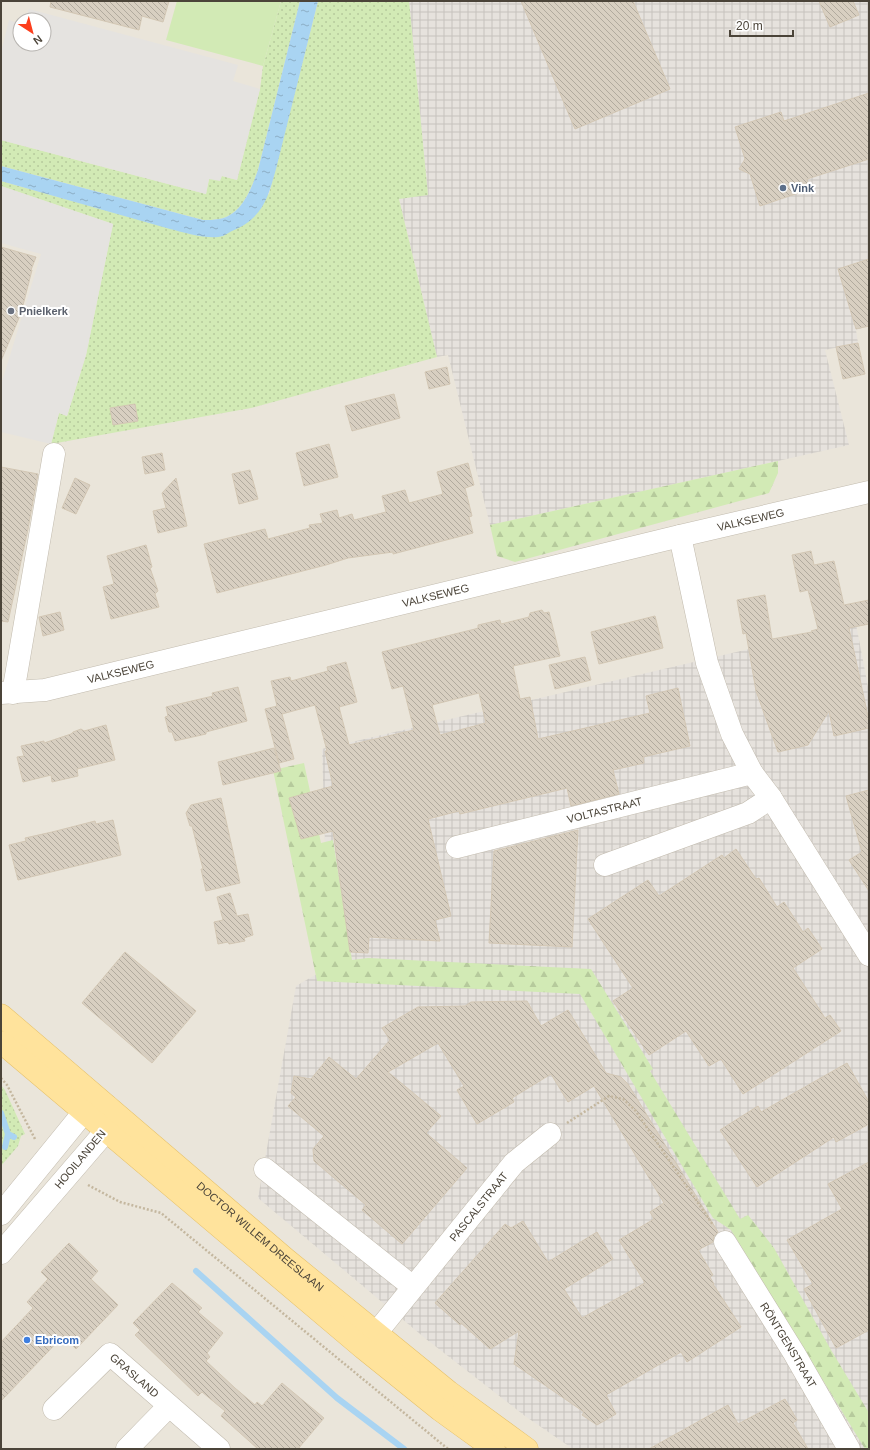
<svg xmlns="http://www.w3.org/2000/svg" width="870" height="1450" viewBox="0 0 870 1450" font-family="Arial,sans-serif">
<defs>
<pattern id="industrial-grid" width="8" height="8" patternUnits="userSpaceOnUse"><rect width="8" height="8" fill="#e6e2dd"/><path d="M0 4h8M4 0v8" fill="none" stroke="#c7c3be"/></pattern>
<pattern id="grass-dots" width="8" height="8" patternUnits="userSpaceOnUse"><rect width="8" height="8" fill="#d2eab5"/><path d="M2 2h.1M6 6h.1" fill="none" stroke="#b6ca9c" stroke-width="1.8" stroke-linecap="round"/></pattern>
<pattern id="forest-firs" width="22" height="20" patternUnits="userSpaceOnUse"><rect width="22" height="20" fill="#d2eab5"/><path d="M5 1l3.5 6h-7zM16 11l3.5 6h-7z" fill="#b6ca9c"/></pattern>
<pattern id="water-ripples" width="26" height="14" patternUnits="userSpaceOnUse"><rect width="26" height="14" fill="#a9d4f2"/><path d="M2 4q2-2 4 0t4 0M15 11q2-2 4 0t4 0" fill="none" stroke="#8caec5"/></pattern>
<pattern id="building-back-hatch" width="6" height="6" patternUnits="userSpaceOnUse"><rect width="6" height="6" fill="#d8cfc1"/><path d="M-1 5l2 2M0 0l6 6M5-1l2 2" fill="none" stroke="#b1aa9e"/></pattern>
</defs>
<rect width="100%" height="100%" fill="#f6f3ec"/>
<!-- residential -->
<path fill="#eae5da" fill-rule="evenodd" d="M1,1H869V1449H1ZM20,20H44V44H20Z"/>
<!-- industrial -->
<path fill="url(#industrial-grid)" d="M409,1H869V326L856,330L858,343L825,350L849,445L490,525L448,355L437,357L399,198L428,195Z
M856,624L869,692V1449H573L525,1416L426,1339L258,1198L296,986L329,967L322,749Z"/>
<!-- grass -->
<path fill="url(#grass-dots)" d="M281,1H300L258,170C251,189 242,215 219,219C214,220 208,220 203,220L1,166V140L206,194L209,179L222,176L237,180L260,89L263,66Z
M318,1H409L428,195L399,199L437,357L251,408L51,444L59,413L67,416L86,355L113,224L1,186V181L195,235L269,194Z
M1,1085L5,1090L25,1134L21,1136L18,1146L1,1166Z"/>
<!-- forest -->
<path fill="url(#forest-firs)" d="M778,461V473L769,493L515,562L497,556L490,525Z
M304,763L321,843L333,840L352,960L368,958L591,969L653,1069L650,1071L740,1219L748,1215L774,1248L831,1350L869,1413V1449H865L731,1230L713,1218L580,994L317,981L273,770Z"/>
<!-- green -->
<path fill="#d2eab5" d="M177,1H281L263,66L166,40Z"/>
<!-- parking -->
<path fill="#e5e3e0" d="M29,9L238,65L233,81L260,89L237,180L222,176L220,181L209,179L206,194L1,140V52L9,20L20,24V44H44V20H25Z
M1,186L113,224L86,355L67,416L59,413L51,444L1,432V385L41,254L1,243Z"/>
<!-- water -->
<path fill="url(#water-ripples)" d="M300,1H318L276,169C268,198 263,218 232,231C228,233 223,237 218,237C206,239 182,232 170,229L1,181V166L203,220C208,220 214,220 219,219C242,215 251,189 258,170Z"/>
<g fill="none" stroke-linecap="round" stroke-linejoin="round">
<!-- stream -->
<path stroke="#a9d4f2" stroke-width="6" d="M1,1113L8,1134L14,1137
M5,1147L8,1134
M196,1271L337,1398L404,1449"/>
</g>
<!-- building -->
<path fill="url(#building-back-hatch)" stroke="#d3c7b4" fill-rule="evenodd" d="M51,1H169L163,22L142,16L139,30L50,7Z
M521,1H633L670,89L575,129Z
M819,1H853L859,15L830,27Z
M869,93V159L807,179L810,189L760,206L750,174L739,169L745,159L735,127L781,112L784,121Z
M1,247L36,257L31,270H32L21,313L1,361Z
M869,259V326L856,329L838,269Z
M858,343L865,374L843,379L836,347Z
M447,367L450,384L429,389L425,372Z
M394,394L400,418L352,431L345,406Z
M135,404L138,421L113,425L110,408Z
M329,444L338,477L304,486L296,453Z
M162,453L165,470L145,474L142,457Z
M468,463L474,485L465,488L472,516L469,517L473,533L393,554V552L348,558L326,565L217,593L204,544L265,529L268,539L310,528L309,525L323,523L320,514L337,510L339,518L352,514L354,520L386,512L382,496L405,490L409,503L443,494L437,472Z
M1,467L38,474L28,529L8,622L1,621Z
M250,470L258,499L239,504L232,474Z
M75,478L90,485L76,514L62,508Z
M176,478L187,526L158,533L153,511L166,508L162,493Z
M146,545L152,567L150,568L158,591L155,594L159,607L111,619L103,587L114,584L107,556Z
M811,551L814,565L834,561L844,605L869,600V624L849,628L869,721V728L834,736L829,711L808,745L778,752L756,691L746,633L743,634L737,600L765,595L772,639L812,632L811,631L818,629L808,590L800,592L792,555Z
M542,610L544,613L549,612L560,656L513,666L520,699L530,697L538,739L650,713L646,696L678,688L690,746L643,757L644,763L613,770L619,794L571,806L567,788L460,814L459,811L428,819L451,916L435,920L440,941L369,937L368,953L350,952L333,831L301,839L289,798L333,786L325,751H327L315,705L282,714L294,759L279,763L265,709L277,706L271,681L290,677L291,681L328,671L327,667L346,662L357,702L339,707L349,745L414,730L403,686L392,689L382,652L475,629L478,628V625L500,620L501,624L529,617L530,613ZM479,693L486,723L440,735L432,705Z
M60,612L64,630L43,636L39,617Z
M655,616L663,648L599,664L591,632Z
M585,657L591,680L555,689L549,665Z
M238,687L247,721L206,732V734L175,741L172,732H169L165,717L168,716L166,707L213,696L212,693Z
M106,725L115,760L77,769L78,776L52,782L51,775L23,782L17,757L24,756L21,746L44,741V743L71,734L73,732L81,729L84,731Z
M274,748L281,771L223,785L218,762Z
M869,790V891L849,860L862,852L846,796Z
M221,798L240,883L206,891L201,869H203L192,826H190L186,813L191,805Z
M113,820L121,855L18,880L9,845L26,841L25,838L52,832L95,821L96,824Z
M578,830L572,947L489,943L494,851Z
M736,849L756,879L759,878L777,907L784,902L803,932L808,928L822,949L793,968L825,1018L830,1015L841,1031L743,1094L721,1059L709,1066L686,1031L649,1055L613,1001L633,988L588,919L648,880L659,896L722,855L724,858Z
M230,893L237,916L248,914L253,935L244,938L245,941L229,944L228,942L218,944L214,922L223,920L217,897Z
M125,952L196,1011L152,1063L82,1003Z
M527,1001L541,1026L568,1010L606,1073L621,1077L628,1084L718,1232L714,1236L713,1242L698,1250L713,1275L710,1277L714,1284H713L741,1327L687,1362L681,1352L606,1395L616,1414L597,1425L582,1415L584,1412L514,1364L519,1331L490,1349L461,1323L460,1325L435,1303L505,1224L511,1228L523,1221L548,1262L597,1232L613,1259L564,1289L582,1318L645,1283L619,1240L654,1219L650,1212L664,1203L594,1086L568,1102L551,1074L512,1098L514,1102L477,1124L457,1090L464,1086L438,1043L388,1072L441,1116L426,1133L467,1168L402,1244L362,1210L366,1205L314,1161L313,1149L324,1136L288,1106L296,1097L291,1093L294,1076L311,1079L329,1057L356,1079L390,1040L382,1028L418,1007L465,1006L471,1002Z
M847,1063L869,1102V1124L836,1142L834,1137L757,1187L720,1130L758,1106L761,1112Z
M869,1162V1330L836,1348L804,1289L813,1284L787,1240L842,1209L828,1184Z
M69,1243L98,1271L91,1279L118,1305L76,1349L63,1336L1,1401V1342L33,1308L27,1302L48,1279L41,1272Z
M172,1283L202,1308L198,1312L223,1333L207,1353L210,1357L206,1361L235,1388L255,1405L257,1402L262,1406L282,1383L324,1418L298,1449H258L221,1416L225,1411L202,1392L198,1396L135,1335L140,1330L133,1323Z
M785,1399L797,1420L793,1423L808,1449H649L728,1405L738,1424Z"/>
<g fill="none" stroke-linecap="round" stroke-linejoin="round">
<!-- minor casing -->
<g stroke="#c2bbae" stroke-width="23">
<g id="minor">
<path d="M680,536L707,663L732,734L752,773L771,798L869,955"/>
<path id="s1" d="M1,693L45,690L680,536L869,492"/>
<path d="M13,693L54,454"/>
<path id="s2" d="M457,847L752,773"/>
<path d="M605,865L748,813L771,798"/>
<path d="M265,1169L413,1287"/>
<path d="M1,1214L84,1112L108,1107L106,1131L1,1253"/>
<path id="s3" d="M725,1242L794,1353L849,1449"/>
<path id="s4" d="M364,1348L514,1163L550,1134"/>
<path id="s5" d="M54,1409L110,1354L219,1449"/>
<path d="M127,1449L169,1406"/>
</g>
</g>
<!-- major casing -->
<g stroke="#e6c16a" stroke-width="23">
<g id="major">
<path id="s6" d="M1,1015L287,1260L449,1392L527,1449"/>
<path d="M1,1042L363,1348L440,1410L494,1449"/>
</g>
</g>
<!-- path -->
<path stroke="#c4b79f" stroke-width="2.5" stroke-dasharray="2 2" stroke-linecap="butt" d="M1,1078L7,1085L35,1139
M567,1123L609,1096L623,1099L635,1110L713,1225
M88,1185L120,1202L161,1213L448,1449"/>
<!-- minor -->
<use href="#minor" stroke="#fff" stroke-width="22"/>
<!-- major -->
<use href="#major" stroke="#ffe39c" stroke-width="22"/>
</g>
<!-- markers -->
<circle fill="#5c6f8a" stroke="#fff" stroke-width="1.5" cx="783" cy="188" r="4"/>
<circle fill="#6b7280" stroke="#fff" stroke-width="1.5" cx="11" cy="311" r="4"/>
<circle fill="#3f7fe0" stroke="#fff" stroke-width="1.5" cx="27" cy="1340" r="4"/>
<g text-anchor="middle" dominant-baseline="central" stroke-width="4" stroke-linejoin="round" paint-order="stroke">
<!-- service labels -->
<g font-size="11" font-weight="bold" fill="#4e5e75" stroke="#fff" text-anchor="start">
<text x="791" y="188">Vink</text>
</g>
<!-- worship labels -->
<g font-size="11" font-weight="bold" fill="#5b616d" stroke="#fff" text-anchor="start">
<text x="19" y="311">Pnielkerk</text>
</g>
<!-- street labels -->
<g font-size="11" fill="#4b4439" stroke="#fff">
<text stroke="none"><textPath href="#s1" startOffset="770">VALKSEWEG</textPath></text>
<text stroke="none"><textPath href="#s1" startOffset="446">VALKSEWEG</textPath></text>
<text stroke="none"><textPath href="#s1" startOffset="122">VALKSEWEG</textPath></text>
<text stroke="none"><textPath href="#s2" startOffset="152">VOLTASTRAAT</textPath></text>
<text transform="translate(80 1159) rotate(-50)">HOOILANDEN</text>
<text stroke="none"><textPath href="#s4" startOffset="182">PASCALSTRAAT</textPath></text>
<text stroke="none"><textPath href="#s6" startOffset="341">DOCTOR WILLEM DREESLAAN</textPath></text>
<text stroke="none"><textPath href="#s3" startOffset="121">RÖNTGENSTRAAT</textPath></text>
<text stroke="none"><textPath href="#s5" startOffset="111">GRASLAND</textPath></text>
</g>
<!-- shop labels -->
<g font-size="11" font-weight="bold" fill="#366cbe" stroke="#fff" text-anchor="start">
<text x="35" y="1340">Ebricom</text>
</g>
</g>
<!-- border -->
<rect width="870" height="1450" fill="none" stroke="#4b4439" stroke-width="4"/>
<!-- north arrow -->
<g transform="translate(32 32) rotate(144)"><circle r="19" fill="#ffffff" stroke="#b7b4b0"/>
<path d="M0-3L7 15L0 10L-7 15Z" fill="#fc3f1d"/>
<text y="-6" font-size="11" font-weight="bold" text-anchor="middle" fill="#4b4439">N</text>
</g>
<!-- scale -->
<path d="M730 30v6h63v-6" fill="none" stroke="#4b4439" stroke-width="2"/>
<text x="736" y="30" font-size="12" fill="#4b4439" stroke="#ffffff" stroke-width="3" paint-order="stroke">20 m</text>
</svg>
